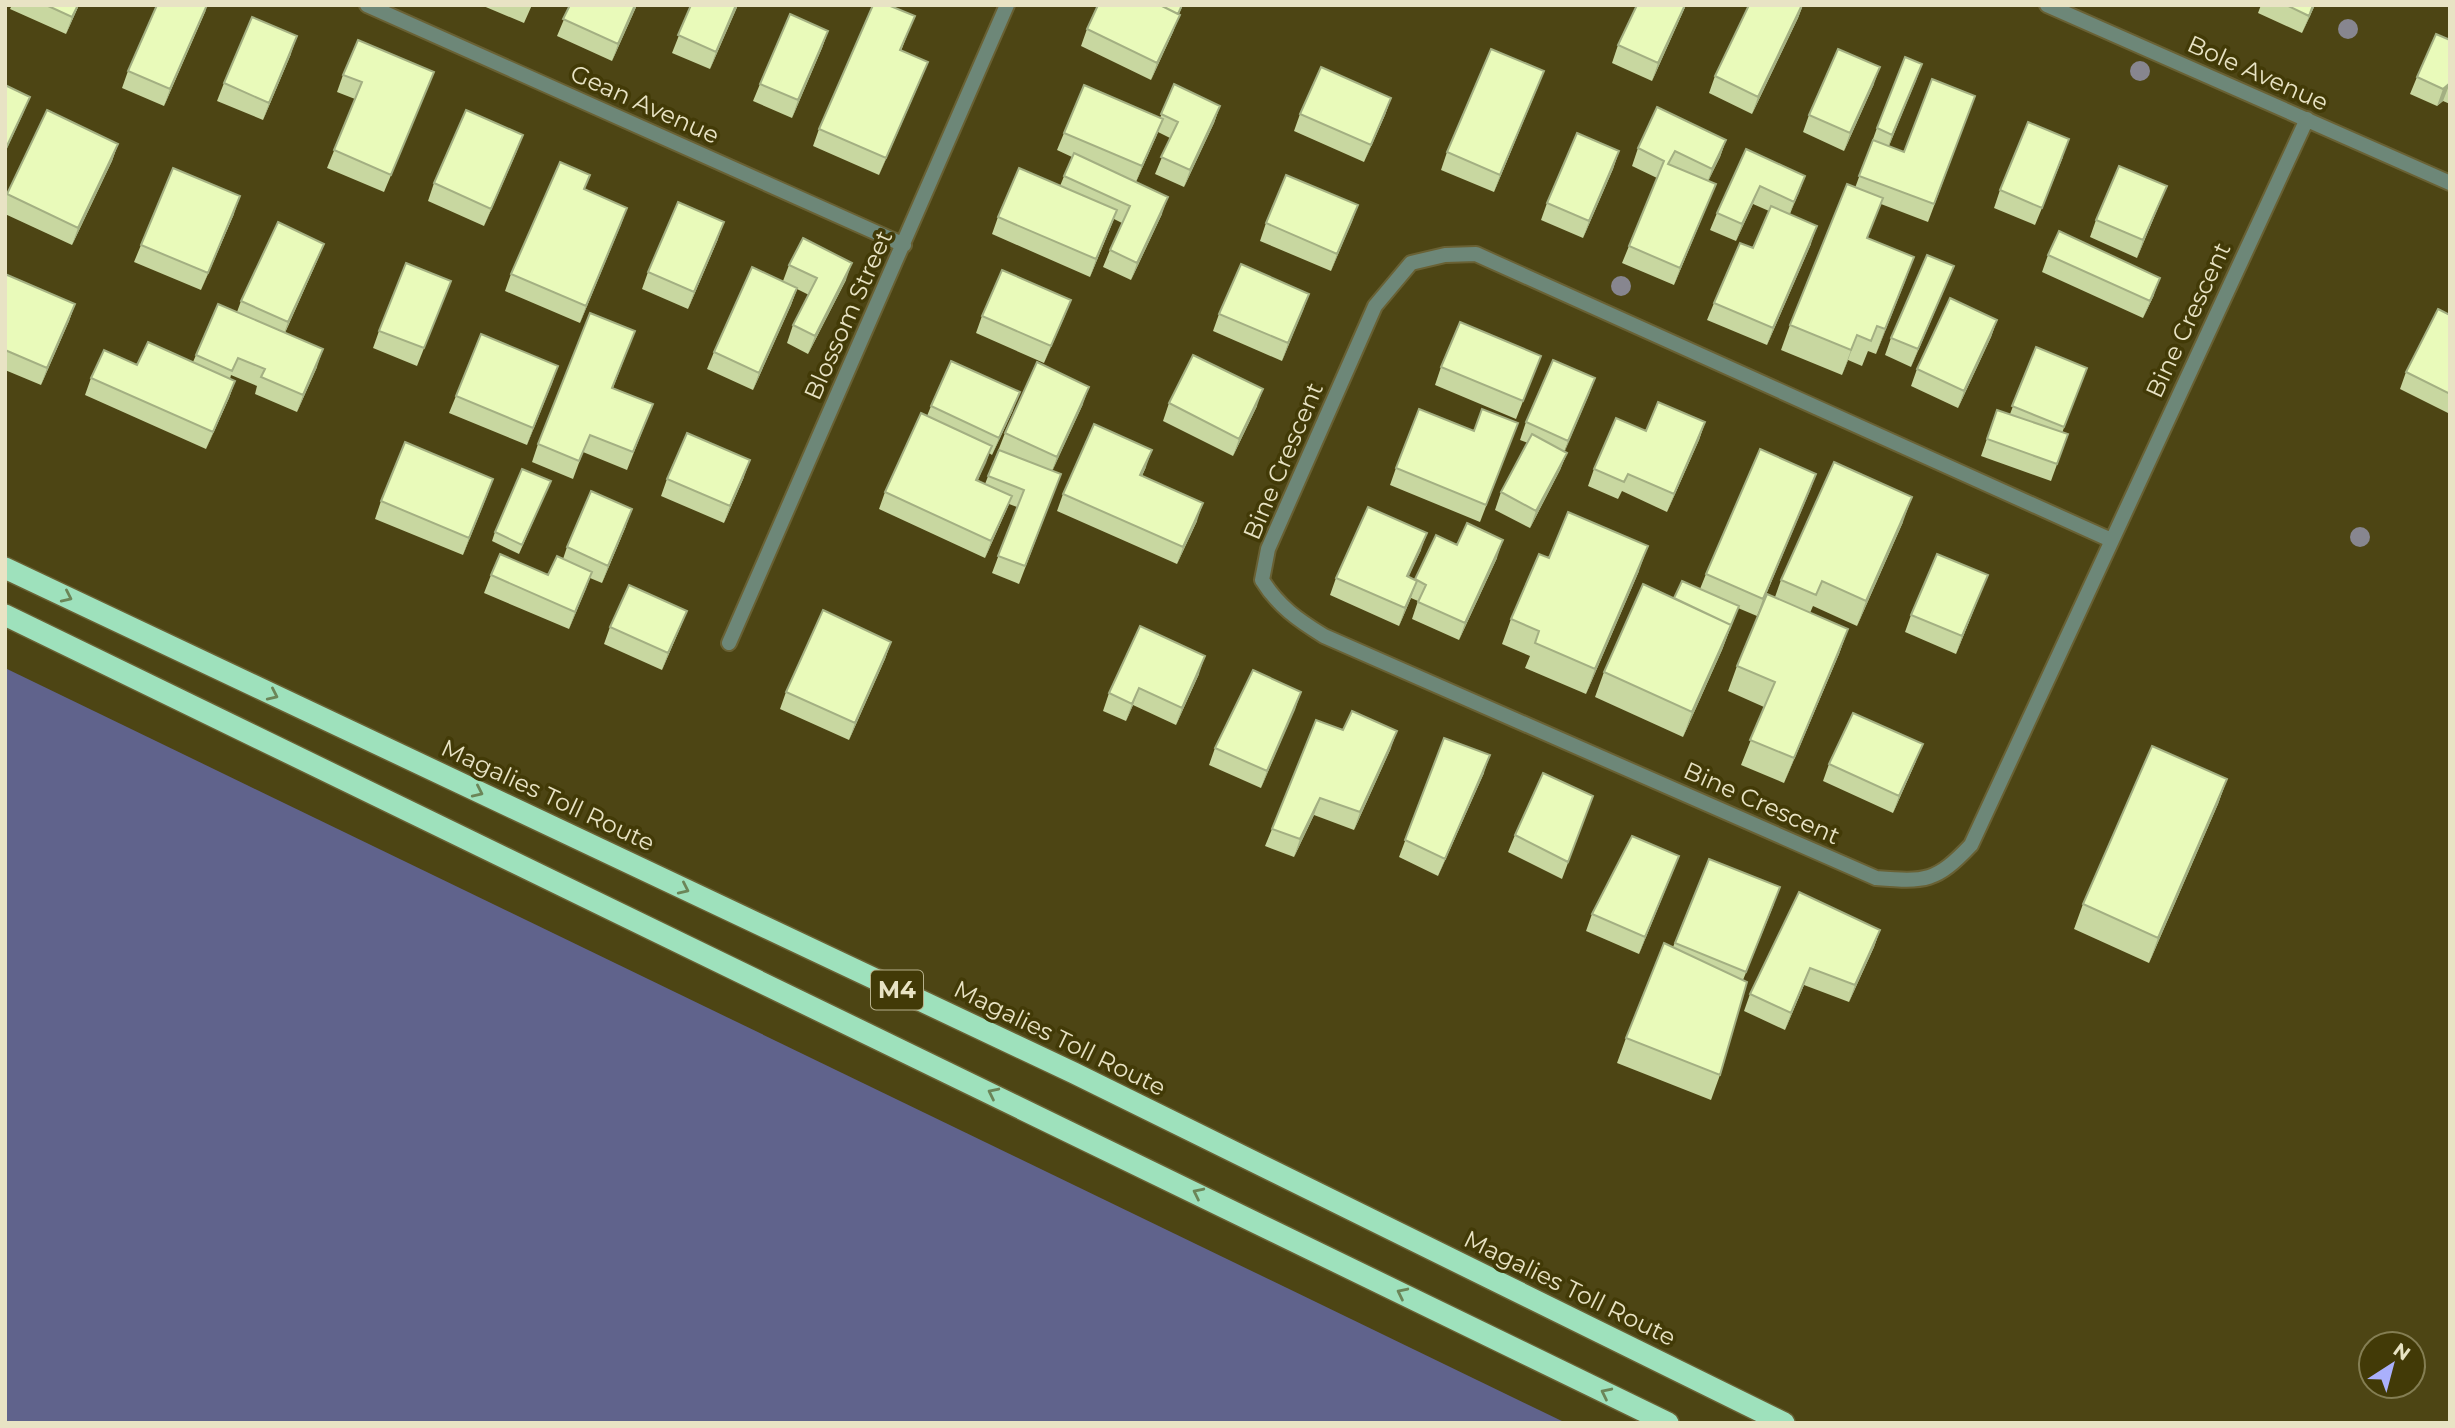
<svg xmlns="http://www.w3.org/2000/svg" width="2455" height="1428" viewBox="0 0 2455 1428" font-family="Montserrat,sans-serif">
<rect width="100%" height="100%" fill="#4d4514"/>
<!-- green -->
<path fill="#60638c" d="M5,668L1566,1423H5Z"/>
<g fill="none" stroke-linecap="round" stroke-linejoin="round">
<!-- minor casing -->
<g stroke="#696134" stroke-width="18">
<path id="minor" d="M367,5L904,245
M2047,5L2450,183
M2111,540L1476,254L1445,255L1411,263L1375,306L1268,549L1262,580C1278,606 1298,620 1324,636L1876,878C1926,882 1936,882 1971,845L2307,119
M729,643L1007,5"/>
</g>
<!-- motorway casing -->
<g stroke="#696134" stroke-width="24">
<path id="motorway" d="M5,568L1074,1073L1784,1423
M5,615L1668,1423"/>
</g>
<!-- minor -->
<use href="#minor" stroke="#6d8778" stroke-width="14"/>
<!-- motorway -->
<use href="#motorway" stroke="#9ee1bc" stroke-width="21"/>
</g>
<!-- trees -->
<g fill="#87868f">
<circle cx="2348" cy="29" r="10"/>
<circle cx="2140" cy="71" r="10"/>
<circle cx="1621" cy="286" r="10"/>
<circle cx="2360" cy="537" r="10"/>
</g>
<!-- wall -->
<path fill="#c8d7a0" d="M12,5H79L66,34L10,9Z
M481,5H532L524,23Z
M570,5H637L612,61L557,36Z
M691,5H738L710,69L672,53Z
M1183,5L1179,14L1173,32L1151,80L1081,46L1087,29Z
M1637,5H1686L1652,81L1612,63L1618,45Z
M1803,5L1798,18L1752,114L1709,93L1715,76Z
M2261,5H2315L2302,33L2258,13Z
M206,10L164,106L122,88L128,71Z
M828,31L822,48L792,118L753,101L760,84Z
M908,33L901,51L928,62L921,79L879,175L813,146L819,129Z
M2450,40V104L2443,101L2437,106L2410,94L2417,77Z
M291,54L263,120L217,101L224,83Z
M1922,64L1889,146L1904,152L1975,96L1928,222L1881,204L1867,238L1914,257L1876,354L1868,351L1862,366L1848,360L1842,375L1781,350L1790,325L1855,188L1877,128Z
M1544,71L1494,192L1441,170L1447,152Z
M434,72L384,192L327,168L355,99L337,92L343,75Z
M1174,84L1220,106L1214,123L1184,187L1155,174L1170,138L1158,132L1136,182L1162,214L1131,280L1103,267L1110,250L1122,223L1114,219L1090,277L992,234L998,217L1060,186L1072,157L1057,150L1064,133L1160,118Z
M1874,84L1844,151L1803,132L1809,115Z
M1391,98L1385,115L1364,162L1294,131L1300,114Z
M523,135L516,153L484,226L428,201L434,183Z
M1726,140L1720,157L1708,181L1709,201L1674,285L1622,263L1657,178L1632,166L1638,148Z
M118,144L112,161L72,245L5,214V200L7,194Z
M1746,149L1805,176L1790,214L1811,244L1767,345L1707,320L1714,303L1753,248L1769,211L1753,204L1736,241L1710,230L1717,213Z
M1619,151L1613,169L1583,238L1541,220L1547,203Z
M2063,157L2035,225L1994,208L2000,190Z
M2167,186L2137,258L2090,237L2096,220Z
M585,190L627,208L580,323L505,291L511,274Z
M1358,205L1331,271L1260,241L1266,223Z
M234,214L201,290L134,262L141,245Z
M718,239L688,309L642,289L648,272Z
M324,244L317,261L285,333L317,367L297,412L255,394L257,386L231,375L230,379L235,381L229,398L206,449L85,395L91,378L137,365L193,362L196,355L237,312L241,301Z
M2048,255L2154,295L2143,318L2042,272Z
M789,265L846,280L808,354L787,343L793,325L809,295L797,289L791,305L753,390L707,369L714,352L783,281Z
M1954,266L1947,283L1911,367L1885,355L1891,338Z
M5,274L75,304L69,321L41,385L5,370Z
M1309,294L1282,361L1213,331L1219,314Z
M444,298L417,366L373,348L379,331Z
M1071,300L1044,363L976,333L982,316Z
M2450,315V414L2400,389L2406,372Z
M1997,320L1991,337L1958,408L1911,386L1917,369Z
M635,331L613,388L653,404L627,470L583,452L573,479L532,462L538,444Z
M2036,347L2087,368L2062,433L2068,434L2051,481L1981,456L1997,410L2010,414Z
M1541,356L1516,419L1435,385L1441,367Z
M558,366L527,445L449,413L456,396Z
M1595,378L1564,452L1567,453L1560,470L1530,528L1495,510L1501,492L1528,443L1520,440L1526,422Z
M1169,403L1257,406L1233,456L1163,421Z
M1083,404L1052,471L1061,474L1019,584L992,573L1017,507L1009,504L985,558L879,509L885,492L927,416L931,406L1013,410L992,455L989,453L978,480L985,484L1005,433Z
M1705,422L1699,440L1667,512L1622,491L1618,499L1588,486L1594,469L1646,431Z
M1518,423L1480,522L1390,485L1396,468L1474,431Z
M1146,467L1142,476L1197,521L1177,564L1057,511L1063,494Z
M1816,474L1757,616L1738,608L1722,650L1683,737L1595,697L1604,672L1674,598L1700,589L1706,574Z
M744,477L724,523L661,496L667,479Z
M493,479L463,555L375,519L381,501Z
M551,481L519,554L492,541L495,532Z
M1903,522L1857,626L1813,606L1810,613L1848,629L1839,654L1784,783L1741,765L1764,707L1728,691L1737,666L1775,597L1781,580Z
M626,526L602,583L590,578L569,629L484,593L491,575H548L563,559L567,547Z
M1457,545L1497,558L1459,640L1412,619L1418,601L1411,598L1399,626L1330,595L1336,578L1421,550L1408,577L1415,580Z
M1549,558L1639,571L1586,694L1525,668L1530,656L1502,644L1511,619Z
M1981,592L1956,654L1905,632L1911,615Z
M687,611L680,628L662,670L604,644L610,627Z
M891,642L885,659L849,740L780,709L786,692Z
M1199,674L1176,725L1133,705L1126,721L1103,711L1109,693Z
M1301,692L1261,788L1209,765L1215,748Z
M1444,738L1484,773L1438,876L1399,857Z
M1391,748L1354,830L1314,815L1294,857L1265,846L1272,829Z
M1916,761L1893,813L1823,781L1829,764Z
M2227,779L2218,804L2149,963L2074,929L2083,904Z
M1593,796L1562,879L1508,852L1515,835Z
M1679,856L1639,954L1586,931L1592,914Z
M1709,859L1774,904L1743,980L1720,1075L1711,1100L1617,1063L1626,1038L1673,947Z
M1880,930L1874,947L1849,1002L1804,985L1785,1030L1744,1011L1750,994Z"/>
<!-- shaded-wall -->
<path fill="#a3af82" d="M78,5H79L66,34L72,17Z
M207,5L164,106L170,89Z
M635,5H637L612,61L618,44Z
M736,5H738L710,69L716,52Z
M1685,5H1686L1652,81L1658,63Z
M1803,5L1798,18L1752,114L1758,97Z
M2313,5H2315L2302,33L2309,16Z
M1180,15L1173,32L1151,80L1157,63Z
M828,31L822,48L792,118L798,100Z
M297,36L291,54L263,120L269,103Z
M928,62L921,79L879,175L886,158Z
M1922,64L1916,81L1886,153L1892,135Z
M1880,67L1874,84L1844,151L1850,133Z
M1544,71L1537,89L1494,192L1500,175Z
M2450,83L2443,101L2437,106L2443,89Z
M30,97L23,114L5,153V150Z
M1391,98L1385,115L1364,162L1371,145Z
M1220,106L1214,123L1184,187L1190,170Z
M1163,119L1156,137L1135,184L1142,166Z
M523,135L516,153L484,226L491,209Z
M1726,140L1720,157L1706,186L1712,169Z
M118,144L112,161L72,245L78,228Z
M1619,151L1613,169L1583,238L1589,221Z
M1805,176L1799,193L1787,219L1794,202Z
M1716,184L1709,201L1674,285L1680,268Z
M1760,186L1753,204L1736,241L1742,224Z
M2167,186L2160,203L2137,258L2143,240Z
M240,196L234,214L201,290L208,273Z
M1168,197L1162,214L1131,280L1137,263Z
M1358,205L1352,222L1331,271L1337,254Z
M627,208L621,225L580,323L586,306Z
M1117,210L1110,228L1090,277L1096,259Z
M724,222L718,239L688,309L694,292Z
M1817,226L1811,244L1767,345L1773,328Z
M324,244L317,261L282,339L288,322Z
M1914,257L1905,282L1876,354L1885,329Z
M852,263L846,280L808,354L815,336Z
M1954,266L1947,283L1911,367L1918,349Z
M2160,278L2154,295L2143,318L2150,301Z
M797,288L791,305L753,390L759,373Z
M1309,294L1303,311L1282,361L1288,343Z
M1071,300L1064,318L1044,363L1051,346Z
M75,304L69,321L41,385L47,368Z
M1997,320L1991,337L1958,408L1964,391Z
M1857,335L1848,360L1842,375L1851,350Z
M323,349L317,367L297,412L303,395Z
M558,366L552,384L527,445L533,428Z
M1595,378L1589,395L1562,458L1568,441Z
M235,381L229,398L206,449L213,432Z
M1089,387L1083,404L1051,474L1057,457Z
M1263,389L1257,406L1233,456L1239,439Z
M1020,392L1013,410L992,455L999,438Z
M1705,422L1699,440L1667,512L1674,494Z
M992,446L986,463L970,497L976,480Z
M1152,450L1146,467L1134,493L1140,475Z
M1567,453L1560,470L1530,528L1536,511Z
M750,460L744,477L724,523L730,506Z
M1816,474L1810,491L1757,616L1763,599Z
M493,479L487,496L463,555L469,538Z
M1012,496L1005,513L985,558L991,541Z
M1912,497L1903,522L1857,626L1866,601Z
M1203,503L1197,521L1177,564L1183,547Z
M632,509L626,526L602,583L608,566Z
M1427,533L1421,550L1401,594L1407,576Z
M1503,540L1497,558L1459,640L1465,623Z
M1648,546L1639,571L1586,694L1595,669Z
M592,572L586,589L569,629L575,612Z
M1988,575L1981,592L1956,654L1962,636Z
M1417,581L1411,598L1399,626L1405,608Z
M1739,606L1722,650L1683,737L1692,712Z
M687,611L680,628L662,670L668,653Z
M1848,629L1839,654L1784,783L1794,758Z
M891,642L885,659L849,740L855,723Z
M1205,656L1199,674L1176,725L1182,708Z
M1139,688L1133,705L1126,721L1132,704Z
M1301,692L1295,710L1261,788L1267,771Z
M1397,731L1391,748L1354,830L1360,812Z
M1923,744L1916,761L1893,813L1899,796Z
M1490,755L1484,773L1438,876L1445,859Z
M2227,779L2218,804L2149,963L2158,938Z
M1320,798L1314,815L1294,857L1300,839Z
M1679,856L1672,874L1639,954L1645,937Z
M1880,930L1874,947L1849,1002L1855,985Z
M1810,968L1804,985L1785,1030L1791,1013Z"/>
<!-- building -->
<path fill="#e9faba" stroke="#a3af82" stroke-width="2" d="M46,5H78L72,17Z
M157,5H207L170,89L128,71Z
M570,5H635L618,44L563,19Z
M691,5H736L716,52L678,35Z
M873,5H888L915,16L900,50L928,62L886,158L819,129Z
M1098,5H1160L1180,15L1157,63L1087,29Z
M1160,5H1182L1178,14Z
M1637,5H1685L1658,63L1618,45Z
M1749,5H1802L1758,97L1715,76Z
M2286,5H2313L2309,16Z
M790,14L828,31L798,100L760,84Z
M252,17L297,36L269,103L224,83Z
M2436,34L2450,40V83L2443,89L2417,77Z
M358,40L434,72L391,175L334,150L362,82L343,75Z
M1491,49L1544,71L1500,175L1447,152Z
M1838,49L1880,67L1850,133L1809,115Z
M1905,57L1922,64L1892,135L1877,128Z
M1321,67L1391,98L1371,145L1300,114Z
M1932,79L1975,96L1934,204L1859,176L1873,140L1904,152Z
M1174,84L1220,106L1190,170L1161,157L1178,122L1161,114Z
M5,85L30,97L5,150Z
M1084,85L1163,119L1142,166L1064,133Z
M1657,107L1726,140L1712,169L1675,151L1668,164L1716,184L1680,268L1629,246L1664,161L1638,148Z
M47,110L118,144L78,228L7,194Z
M466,110L523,135L491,209L434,183Z
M2028,122L2069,139L2042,208L2000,190Z
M1577,133L1619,151L1589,221L1547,203Z
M1746,149L1805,176L1794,202L1760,186L1742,224L1717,213Z
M1074,153L1168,197L1137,263L1110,250L1130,206L1064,176Z
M560,162L590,175L584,189L627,208L586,306L511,274Z
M2119,166L2167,186L2143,240L2096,220Z
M173,168L240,196L208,273L141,245Z
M1019,168L1117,210L1096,259L998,217Z
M1286,175L1358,205L1337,254L1266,223Z
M1847,184L1883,198L1867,238L1914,257L1885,329L1877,326L1871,341L1857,335L1851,350L1790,325Z
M678,202L724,222L694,292L648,272Z
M1771,206L1817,226L1773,328L1714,303L1740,243L1753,248Z
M278,222L324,244L288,322L241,301Z
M2059,231L2160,278L2150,301L2048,255Z
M803,238L852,263L815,336L793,325L817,278L789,265Z
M1927,255L1954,266L1918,349L1891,338Z
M406,263L451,281L424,348L379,331Z
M1241,264L1309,294L1288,343L1219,314Z
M752,267L797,288L759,373L714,352Z
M1002,270L1071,300L1051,346L982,316Z
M5,274L75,304L47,368L5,350Z
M1950,298L1997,320L1964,391L1917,369Z
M218,304L323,349L303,395L261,377L265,369L238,358L232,371L196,355Z
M2438,309L2450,315V394L2406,372Z
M590,313L635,331L612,388L653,404L633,452L590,435L579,461L538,444Z
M1460,322L1541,356L1523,401L1441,367Z
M481,334L558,366L533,428L456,396Z
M148,342L235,381L213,432L91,378L104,350L137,365Z
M2036,347L2087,368L2064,427L2012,406Z
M1193,355L1263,389L1239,439L1169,403Z
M1553,360L1595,378L1568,441L1526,422Z
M951,361L1020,392L999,438L931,406Z
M1037,362L1089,387L1057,457L1005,433Z
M1658,402L1705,422L1674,494L1628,474L1624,482L1594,469L1616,418L1646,431Z
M1419,409L1474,431L1482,409L1518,423L1486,505L1396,468Z
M1997,410L2068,434L2057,464L1987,439Z
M921,413L992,446L976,480L1012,496L991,541L885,492Z
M1094,424L1152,450L1140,475L1203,503L1183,547L1063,494Z
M687,433L750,460L730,506L667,479Z
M1532,434L1567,453L1536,511L1501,492Z
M405,442L493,479L469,538L381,501Z
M1760,449L1816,474L1763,599L1706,574Z
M999,450L1061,474L1025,566L998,556L1024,490L988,476Z
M1834,462L1912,497L1866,601L1822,581L1816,595L1781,580Z
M522,469L551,481L522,545L495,532Z
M591,491L632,509L608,566L567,547Z
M1368,507L1427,533L1407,576L1417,581L1405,608L1336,578Z
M1568,512L1648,546L1595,669L1535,643L1539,631L1511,619L1539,554L1549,558Z
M1467,523L1503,540L1465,623L1418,602L1426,585L1415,579L1436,535L1457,545Z
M500,554L548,575L557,556L592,572L575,612L491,575Z
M1937,554L1988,575L1962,636L1911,615Z
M1682,581L1739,606L1729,630L1731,625L1674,598Z
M1643,584L1731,625L1692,712L1604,672Z
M629,585L687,611L668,653L610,627Z
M1767,594L1848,629L1794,758L1750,740L1775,682L1737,666Z
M823,610L891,642L855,723L786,692Z
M1140,626L1205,656L1182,708L1139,688L1132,704L1109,693Z
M1253,670L1301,692L1267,771L1215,748Z
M1352,711L1397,731L1360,812L1320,798L1300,839L1272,829L1316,720L1343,730Z
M1853,713L1923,744L1899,796L1829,764Z
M1444,738L1490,755L1445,859L1405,840Z
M2152,746L2227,779L2158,938L2083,904Z
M1543,773L1593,796L1568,862L1515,835Z
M1632,836L1679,856L1645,937L1592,914Z
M1709,859L1780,887L1746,972L1675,943Z
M1799,892L1880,930L1855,985L1810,968L1791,1013L1750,994Z
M1664,943L1747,982L1720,1075L1626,1038Z"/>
<!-- one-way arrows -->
<defs><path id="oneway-chevron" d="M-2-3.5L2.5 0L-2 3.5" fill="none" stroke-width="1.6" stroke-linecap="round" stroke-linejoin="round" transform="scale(1.75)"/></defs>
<g stroke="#6b8558">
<use href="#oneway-chevron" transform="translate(67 597) rotate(25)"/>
<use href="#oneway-chevron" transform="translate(273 695) rotate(25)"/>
<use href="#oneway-chevron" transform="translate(478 792) rotate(25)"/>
<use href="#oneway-chevron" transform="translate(684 889) rotate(25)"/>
<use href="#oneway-chevron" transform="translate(993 1093) rotate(-154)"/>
<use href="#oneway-chevron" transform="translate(1198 1193) rotate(-154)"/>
<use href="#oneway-chevron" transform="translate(1402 1293) rotate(-154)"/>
<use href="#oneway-chevron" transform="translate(1606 1393) rotate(-154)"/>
</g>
<g text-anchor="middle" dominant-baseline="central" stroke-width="7" stroke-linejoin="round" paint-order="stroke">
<!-- shield labels -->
<rect fill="#423a07" stroke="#b6b08b" stroke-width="2" x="871" y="970.5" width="52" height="39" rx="5"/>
<g font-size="23" font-weight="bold" fill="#e8e3c4">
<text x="897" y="990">M4</text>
</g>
<!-- street labels -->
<g font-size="24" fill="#e8e3c4" stroke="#423a07">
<text transform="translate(2258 73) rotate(24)">Bole Avenue</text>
<text transform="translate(645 104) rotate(24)">Gean Avenue</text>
<text transform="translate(848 315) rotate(-66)">Blossom Street</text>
<text transform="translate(2188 320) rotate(-65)">Bine Crescent</text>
<text transform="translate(1283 461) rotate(-67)">Bine Crescent</text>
<text transform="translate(548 795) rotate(25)">Magalies Toll Route</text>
<text transform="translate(1762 803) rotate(24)">Bine Crescent</text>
<text transform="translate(1060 1038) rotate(26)">Magalies Toll Route</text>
<text transform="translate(1570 1288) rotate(26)">Magalies Toll Route</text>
</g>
</g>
<!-- border -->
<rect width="2455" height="1428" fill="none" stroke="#e8e3c4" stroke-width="14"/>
<!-- north arrow -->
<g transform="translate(2392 1365) rotate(36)"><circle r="33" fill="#423a07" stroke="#847e53" stroke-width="2"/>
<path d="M0-5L12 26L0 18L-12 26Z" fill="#aab0fc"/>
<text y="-10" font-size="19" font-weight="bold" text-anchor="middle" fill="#e8e3c4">N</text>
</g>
</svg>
